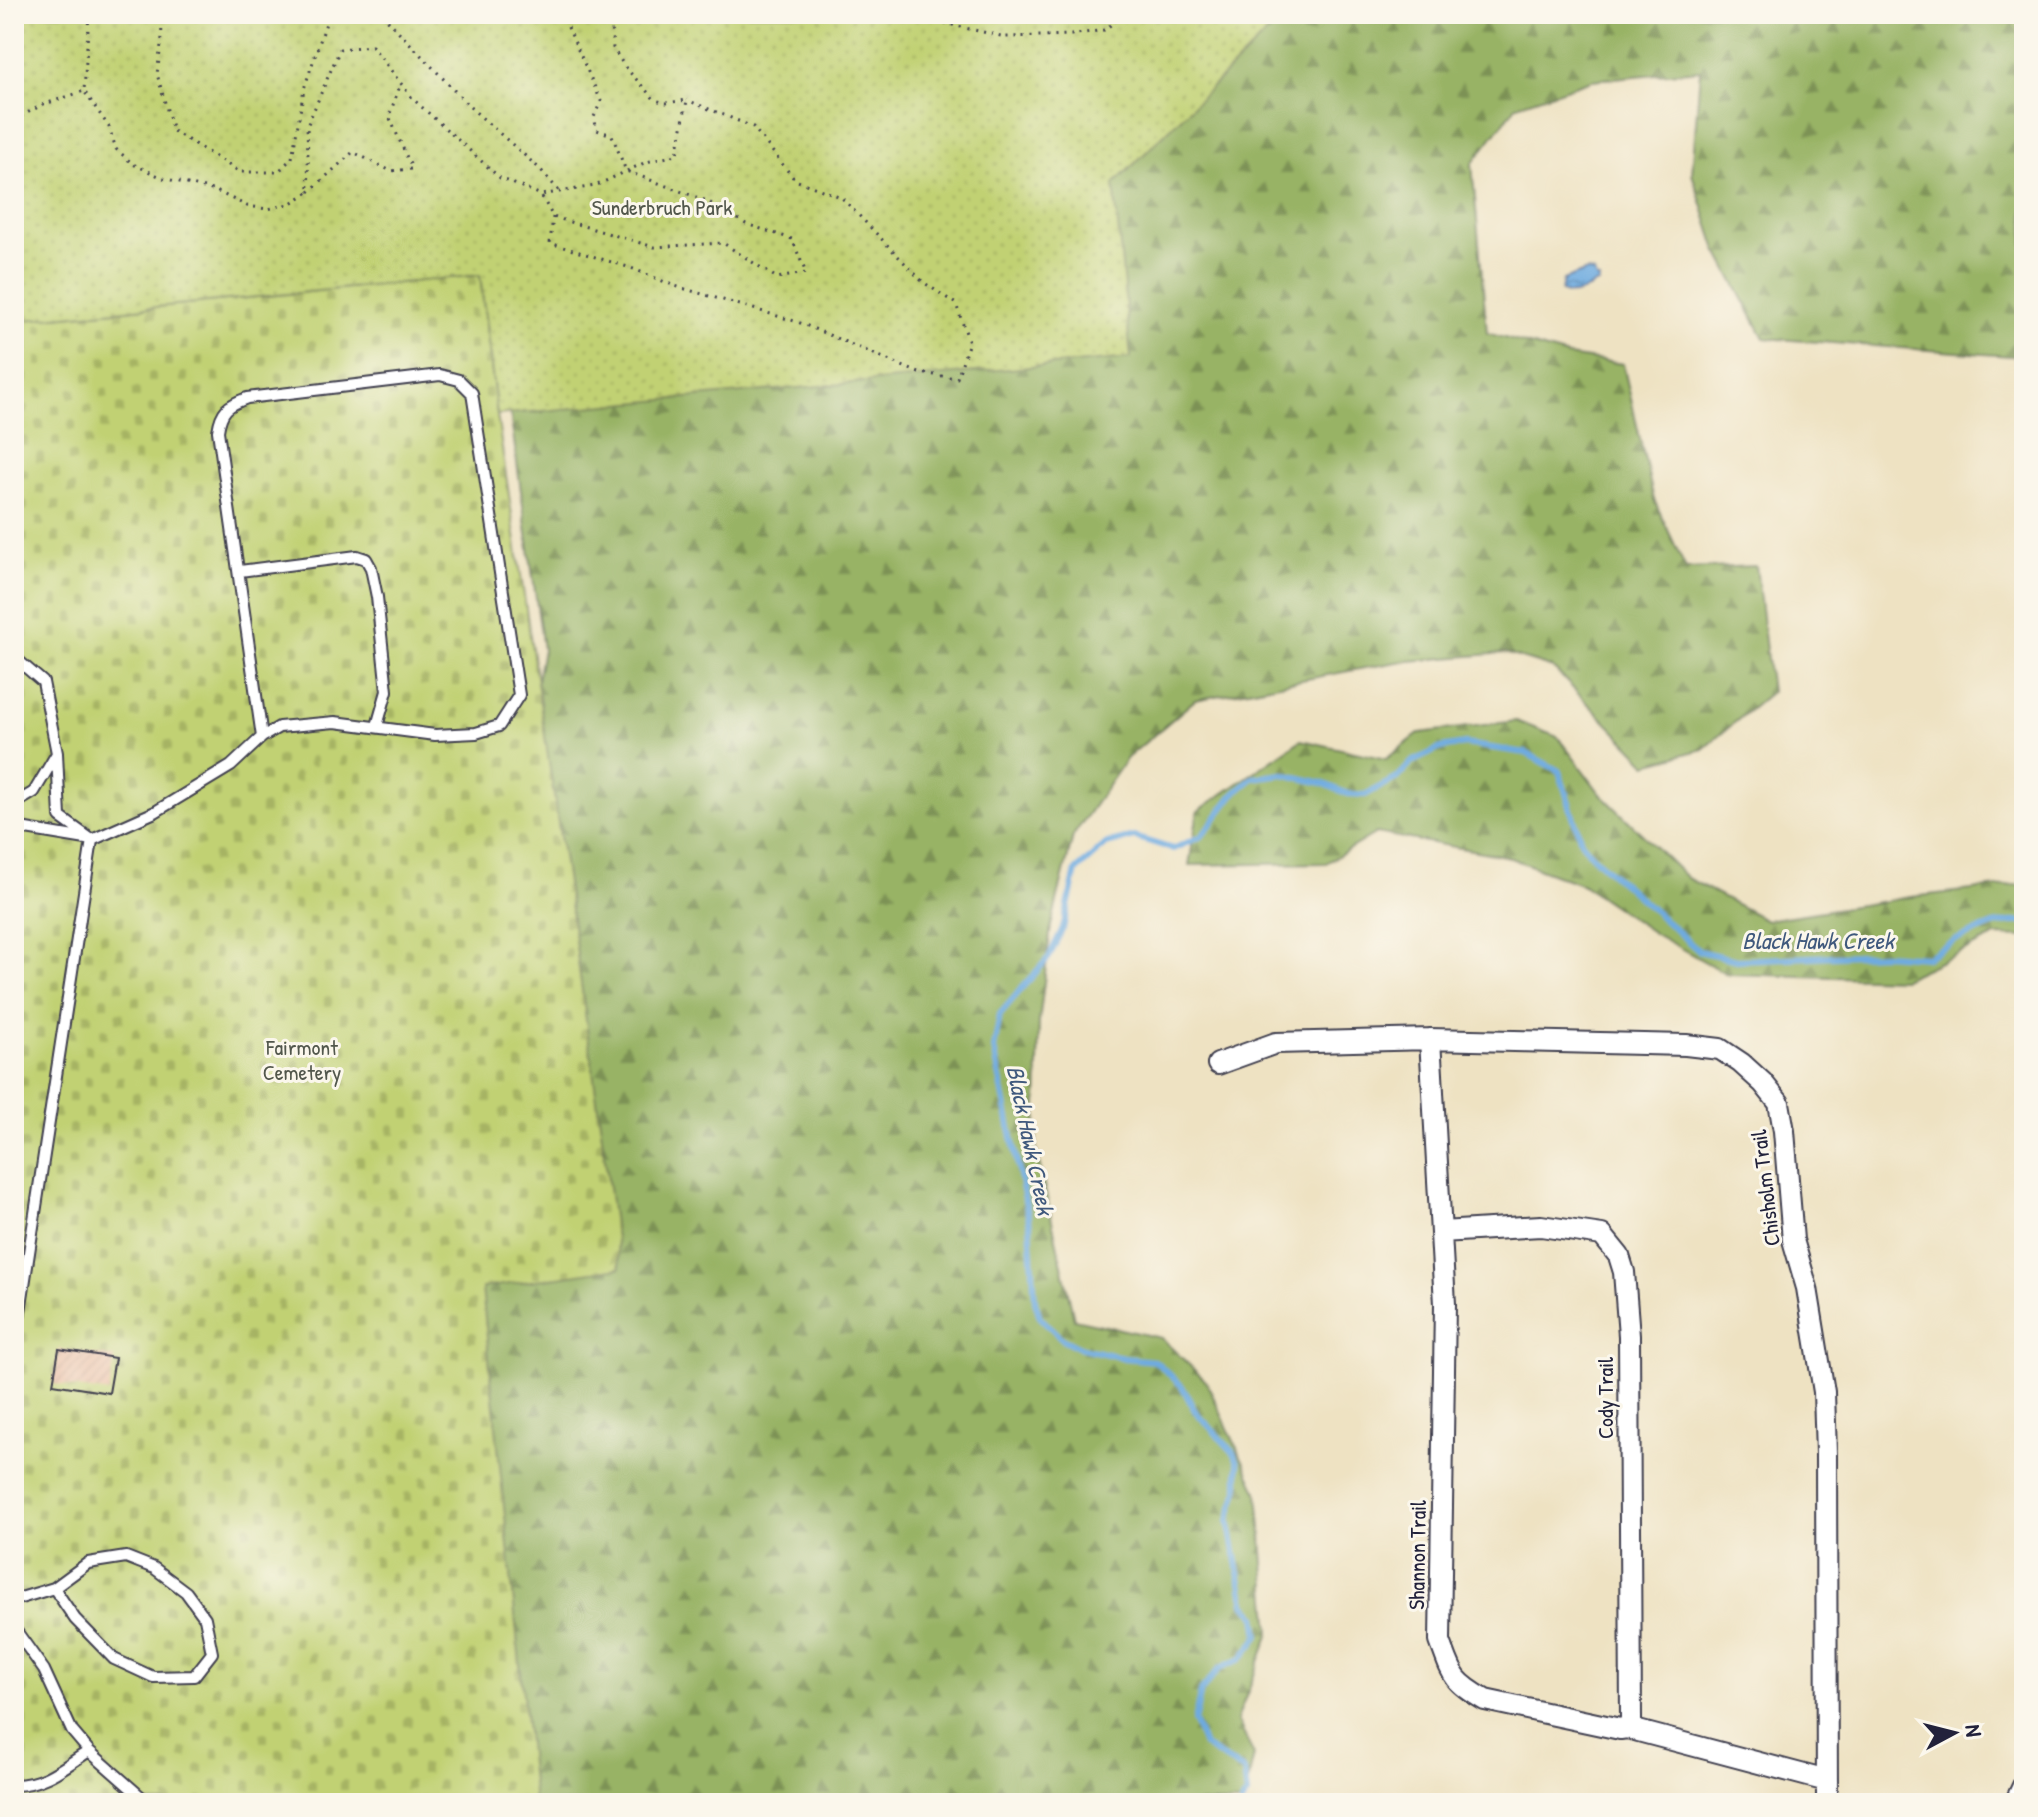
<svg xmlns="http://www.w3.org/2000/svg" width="2038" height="1817" viewBox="0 0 2038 1817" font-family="'Patrick Hand',sans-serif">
<defs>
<pattern id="forest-firs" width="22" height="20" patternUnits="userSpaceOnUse" patternTransform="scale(2)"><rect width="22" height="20" fill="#98b365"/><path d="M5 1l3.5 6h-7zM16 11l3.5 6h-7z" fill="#7c9154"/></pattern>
<pattern id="cemetery-stones" width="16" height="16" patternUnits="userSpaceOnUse" patternTransform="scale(2)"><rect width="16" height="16" fill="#c1d173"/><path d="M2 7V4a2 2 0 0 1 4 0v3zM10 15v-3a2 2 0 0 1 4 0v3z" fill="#a6b364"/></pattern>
<pattern id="park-dots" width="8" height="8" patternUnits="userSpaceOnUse" patternTransform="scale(2)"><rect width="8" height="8" fill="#c1d173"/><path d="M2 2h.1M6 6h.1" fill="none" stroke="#a6b364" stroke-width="1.8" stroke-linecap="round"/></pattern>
<pattern id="water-ripples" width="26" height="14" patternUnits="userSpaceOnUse" patternTransform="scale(2)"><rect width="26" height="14" fill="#6eabe0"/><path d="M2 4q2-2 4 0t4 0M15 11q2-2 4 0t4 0" fill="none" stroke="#5a8bb7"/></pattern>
<pattern id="building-hatch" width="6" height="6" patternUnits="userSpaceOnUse" patternTransform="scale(2)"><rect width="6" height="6" fill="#e7b499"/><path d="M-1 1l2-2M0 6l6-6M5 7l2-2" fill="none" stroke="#c69a85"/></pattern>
</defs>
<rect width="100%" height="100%" fill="#fbf7ec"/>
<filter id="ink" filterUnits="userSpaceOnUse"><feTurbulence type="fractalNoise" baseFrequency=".0125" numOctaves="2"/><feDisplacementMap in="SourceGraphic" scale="16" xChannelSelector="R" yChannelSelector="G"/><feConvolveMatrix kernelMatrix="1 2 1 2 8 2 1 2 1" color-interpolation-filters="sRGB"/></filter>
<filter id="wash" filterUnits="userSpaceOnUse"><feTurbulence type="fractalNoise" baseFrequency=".006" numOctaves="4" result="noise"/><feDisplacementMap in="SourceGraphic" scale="32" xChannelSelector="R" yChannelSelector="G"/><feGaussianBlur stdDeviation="1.8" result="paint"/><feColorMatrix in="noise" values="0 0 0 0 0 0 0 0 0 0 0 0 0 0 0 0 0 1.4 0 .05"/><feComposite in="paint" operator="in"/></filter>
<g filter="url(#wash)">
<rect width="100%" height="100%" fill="#eee2c2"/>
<!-- forest -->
<path fill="url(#forest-firs)" stroke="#5d6a50" stroke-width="2" d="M14,14H2024V357L1764,338L1717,250L1692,174L1700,70L1592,80L1517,105L1472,164L1487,333L1568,356L1623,364L1654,500L1686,569L1756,566L1771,692L1703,749L1647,764L1553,668L1505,653L1397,662L1195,700L1127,758L1073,836L1051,926L1039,1022L1036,1149L1074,1319L1161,1338L1206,1381L1258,1493L1270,1633L1237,1720L1254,1755L1243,1803H223L426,1548L527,735L543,649L507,391L515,340L455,334L14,444Z
M1516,721L1558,737L1600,793L1687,878L1766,920L1911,897L2024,884V937L1996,936L1903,979L1727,974L1655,934L1583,885L1505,856L1376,833L1326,863L1189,865L1198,811L1301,740L1386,759L1420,733Z"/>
<!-- cemetery -->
<path fill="url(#cemetery-stones)" stroke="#727a57" stroke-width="2" d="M480,275L497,415L570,903L620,1268L482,1288L534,1803H14V321Z"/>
<!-- park -->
<path fill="url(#park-dots)" stroke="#727a57" stroke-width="2" d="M14,14H1286L1114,184L1131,358L497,415L480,275L14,321Z"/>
<!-- water -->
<path fill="url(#water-ripples)" stroke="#48668e" stroke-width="2" d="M1587,271L1594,273L1596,279L1599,280L1598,284H1595C1586,291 1571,299 1561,291L1563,280Z"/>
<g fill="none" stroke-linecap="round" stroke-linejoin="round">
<!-- stream -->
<path stroke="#6eabe0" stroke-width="6" d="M1241,1803L1247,1795L1244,1771L1204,1746L1194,1721L1201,1691L1220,1668L1241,1659L1259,1636L1256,1616L1245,1604L1229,1520L1238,1490V1463L1235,1454L1195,1411L1182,1386L1155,1361L1124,1358L1078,1347L1062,1339L1040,1317L1035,1301L1030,1225L994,1049L1000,1014L1049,957L1063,928L1076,871L1106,844L1134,837L1173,849L1202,836L1234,794L1253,778L1283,774L1322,783L1348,794L1365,795L1397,778L1412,762L1441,748L1465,744L1526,753L1559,771L1581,841L1591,855L1699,951L1737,960L1884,954L1927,957L1956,940L1993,925L2011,922H2024"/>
</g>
<g id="blocks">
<!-- building -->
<path fill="url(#building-hatch)" d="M59,1349L115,1358L109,1393L53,1384Z"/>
</g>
</g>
<g filter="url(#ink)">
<use href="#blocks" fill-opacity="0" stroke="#413f4f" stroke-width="2"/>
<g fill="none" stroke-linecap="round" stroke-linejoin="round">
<!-- lane casing -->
<g stroke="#413f4f" stroke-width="14">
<path id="lane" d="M240,571L357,556L366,559L371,568L377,597L387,691L377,726
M14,657L43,682L57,753L60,817L92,840L14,1351
M14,804L34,792L56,755
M14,827L92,840L155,812L231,766L262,737L279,727L335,722L435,735L476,733L499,726L519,695L472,393L459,380L440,375L247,398C228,405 221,410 218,431L262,737
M14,1600L54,1588L88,1563L126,1557L154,1568L186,1592L205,1618L212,1653L194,1676L153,1677L114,1659L75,1619L54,1588
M14,1628L44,1670L72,1731L89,1751L148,1803
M14,1785C44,1785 64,1767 89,1751"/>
</g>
<!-- street casing -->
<g stroke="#413f4f" stroke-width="24">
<path id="street" d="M1430,1039L1445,1304L1440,1641C1453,1676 1452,1681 1485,1700L1620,1729L1627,1728L1827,1781
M1218,1064L1276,1043L1430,1039L1686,1045L1720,1049L1741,1063L1763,1083L1779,1103L1784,1131L1793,1240L1807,1288L1824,1392L1826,1454L1827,1803
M1441,1232L1541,1226L1602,1235L1619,1256L1624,1272L1629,1336L1631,1720L1627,1728
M2015,1803L2024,1784"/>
</g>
<!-- path -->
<path stroke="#413f4f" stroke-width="3" stroke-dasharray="2 6" stroke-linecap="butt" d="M89,14L84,91L109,127L116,149L133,164L163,178L216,191L247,206L268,209L290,204L309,192L307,126L340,49L372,46L413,99L500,178L541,195L595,186L646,162L677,155L687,100L666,103L655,100L625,67L613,48L610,14
M161,14L162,38L157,74L173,131L240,172H278L292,158L304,89L326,23L332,14
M382,14L471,108L540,169L560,192
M914,14L917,17L1005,37L1071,35L1104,30L1121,17L1120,14
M14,120L42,105L84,91
M309,192L353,152L391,171L412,169L389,116L401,83
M542,197L553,217L654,247L723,243L777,278L806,273L792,239L746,224L707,201L626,171L612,135L597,130L594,117L601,101L562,14
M553,217L550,243L631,268L675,286L798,322L919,373L957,378L969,342L956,304L923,282L841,197L795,180L753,127L687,100"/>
<!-- lane -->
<use href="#lane" stroke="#fff" stroke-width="10"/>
<!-- street -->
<use href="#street" stroke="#fff" stroke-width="20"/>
</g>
</g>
<g text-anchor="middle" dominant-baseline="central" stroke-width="6" stroke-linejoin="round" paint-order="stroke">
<!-- park labels -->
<g font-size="22" fill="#52574c" stroke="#fbf7ec">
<text x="662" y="207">Sunderbruch Park</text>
<text x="302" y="1047">Fairmont<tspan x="302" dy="25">Cemetery</tspan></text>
</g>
<!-- street labels -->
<g font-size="22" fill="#22223b" stroke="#fbf7ec">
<text transform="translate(1765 1188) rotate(-97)">Chisholm Trail</text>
<text transform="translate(1605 1398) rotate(-90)">Cody Trail</text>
<text transform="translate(1417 1555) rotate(-89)">Shannon Trail</text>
</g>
<!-- water labels -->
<g font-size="24" font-style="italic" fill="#40597d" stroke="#fbf7ec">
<text x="1818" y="940">Black Hawk Creek</text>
<text transform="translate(1031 1140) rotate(78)">Black Hawk Creek</text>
</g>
</g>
<!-- margin -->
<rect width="2038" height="1817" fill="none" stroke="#fbf7ec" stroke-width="48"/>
<!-- north arrow -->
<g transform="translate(1954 1733) rotate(83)" stroke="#fbf7ec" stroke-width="6" paint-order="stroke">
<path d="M0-6L14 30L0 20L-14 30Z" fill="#22223b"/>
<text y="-12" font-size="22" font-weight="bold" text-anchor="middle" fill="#22223b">N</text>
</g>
</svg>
